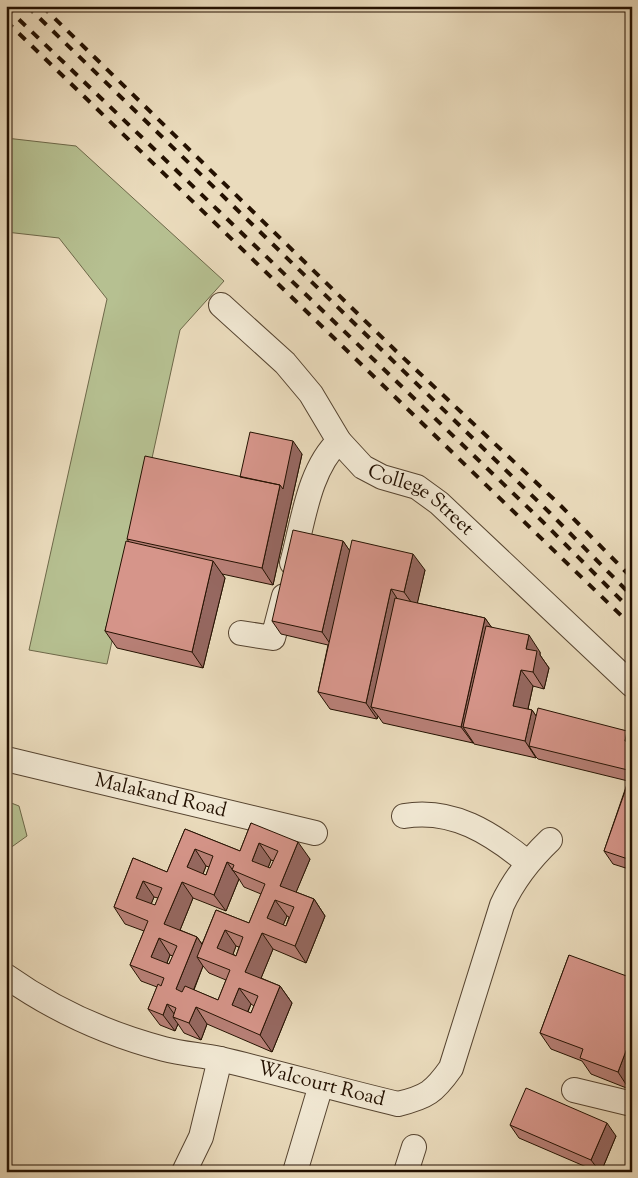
<svg xmlns="http://www.w3.org/2000/svg" width="638" height="1178" viewBox="0 0 638 1178" font-family="'Sorts Mill Goudy',serif">
<rect width="100%" height="100%" fill="#eadbbc"/>
<filter id="stains"><feTurbulence type="fractalNoise" baseFrequency=".004" numOctaves="4"/><feColorMatrix values="0 0 0 0 .2 0 0 0 0 .09 0 0 0 0 .02 0 0 0 .5 -.17"/></filter>
<radialGradient id="worn" r=".72"><stop offset=".6" stop-color="#630" stop-opacity="0"/><stop offset="1" stop-color="#630" stop-opacity=".3"/></radialGradient>
<!-- green -->
<path fill="#b6c091" stroke="#6d6849" d="M6,138L76,146L224,281L180,330L107,664L29,650L107,299L59,238L6,232Z
M6,801L19,806L27,836L6,851Z"/>
<g fill="none" stroke-linecap="round" stroke-linejoin="round">
<!-- minor casing -->
<g stroke="#564430" stroke-width="26">
<g id="minor">
<path id="s1" d="M221,305L285,363L311,394L339,441L363,467L382,477L417,487L439,503L632,685"/>
<path d="M292,563C303,524 308,470 339,441"/>
<path d="M241,633L273,638L284,596"/>
<path id="s2" d="M6,759L315,833"/>
<path d="M404,816C453,808 491,833 527,862"/>
<path id="s3" d="M6,976C54,1010 107,1034 164,1049C183,1054 202,1055 220,1059C280,1073 339,1090 398,1104C427,1097 434,1092 451,1068L502,905C514,879 529,860 550,840"/>
<path d="M574,1090L632,1104"/>
<path d="M184,1172L201,1137L220,1059"/>
<path d="M295,1172L321,1085"/>
<path d="M406,1172L414,1147"/>
</g>
</g>
<!-- minor -->
<use href="#minor" stroke="#f1e8d3" stroke-width="24"/>
<!-- rail -->
<path stroke="#241101" stroke-width="4" stroke-dasharray="9 9" stroke-linecap="butt" d="M27,6L550,513L632,596
M42,6L395,350L559,504L632,578
M6,7L542,521L632,611
M6,21L632,626"/>
</g>
<!-- wall -->
<path fill="#b88077" stroke="#241101" fill-rule="evenodd" d="M302,454L273,585L222,574L225,578L203,668L117,648L105,631L129,542L127,539L240,477Z
M343,541L349,550L425,570L417,603L485,618L491,627L540,652V655L549,668L544,689L533,686L528,709L532,710L536,716L627,731L632,737V870L613,864L604,851L628,781L538,759L536,757V758L474,744L473,742V743L383,723L378,716L377,719L330,709L318,692L328,645L281,634L272,621Z
M251,823L310,859L296,892L314,899L325,916L306,963L273,949L261,978L280,986L292,1003L272,1052L207,1024L201,1040L184,1033L178,1024L175,1031L160,1025L148,1009L157,987L141,981L130,965L144,931L125,924L114,907L133,858L167,872L185,829L240,851ZM271,860L274,861L270,868H268ZM206,866L209,867L206,875L203,874ZM239,879L244,887L261,894L249,923L216,910L202,944L197,937L180,930L193,898L226,911ZM154,897L158,898L155,905L151,904ZM287,916L289,917L286,926L283,925ZM236,946L239,947L236,956L233,954ZM170,955L173,956L169,964L167,963ZM203,966L209,973L226,980L218,1000L194,990ZM251,1004L254,1006L251,1013L248,1012Z
M569,955L629,1089L591,1074L582,1061L551,1049L540,1033Z
M510,1125L616,1136L601,1172H598L519,1138Z"/>
<!-- shaded-wall -->
<path fill="#966861" stroke="#241101" d="M293,441L302,454L273,585L262,568L280,485Z
M343,541L352,554L331,645L322,632Z
M413,554L425,570L416,609L404,592Z
M213,561L225,578L203,668L192,652Z
M391,589L402,606L371,707L378,716L377,719L366,703Z
M485,618L497,635L463,727L473,742V743L461,727Z
M529,635L540,652V655L549,668L544,689L533,672L526,649Z
M521,670L533,686L525,722L513,706Z
M532,710L543,726L529,746L536,757V758L525,741Z
M627,731L632,737V750L625,741Z
M298,842L310,859L292,902L280,886Z
M259,843L271,860L264,878L252,861Z
M195,849L206,866L199,884L187,867Z
M632,849V864L628,859Z
M227,862L239,879L226,911L214,895Z
M143,881L154,897L147,914L136,898Z
M182,882L193,898L176,940L164,924Z
M314,899L325,916L306,963L295,946Z
M275,900L287,916L279,935L267,918Z
M225,930L236,946L229,965L217,948Z
M262,933L273,949L257,988L245,972Z
M197,937L208,953L197,957L203,966L187,1006L176,989Z
M159,938L170,955L163,973L151,957Z
M280,986L292,1003L272,1052L260,1035Z
M239,988L251,1004L243,1022L232,1005Z
M167,1004L177,1018L173,1017L178,1024L175,1031L163,1015Z
M196,1007L207,1024L201,1040L189,1023Z
M632,1035V1082L629,1089L618,1072Z
M607,1123L616,1136L601,1172H600L591,1160Z"/>
<!-- building -->
<path fill="#d6958a" stroke="#241101" fill-rule="evenodd" d="M250,432L293,441L283,489L280,485L240,477Z
M145,456L280,485L262,568L127,539Z
M293,530L343,541L322,632L272,621Z
M352,540L413,554L404,592L391,589L366,703L318,692Z
M126,541L213,561L192,652L105,631Z
M395,598L485,618L461,727L371,707Z
M486,626L529,635L526,649L537,651L533,672L521,670L513,706L532,710L525,741L463,727Z
M538,708L627,731L625,741L632,742V771L529,746Z
M629,780L632,781V849L628,859L604,851Z
M251,823L298,842L280,886L314,899L295,946L262,933L245,972L280,986L260,1035L196,1007L189,1023L173,1017L176,1008L167,1004L163,1015L148,1009L158,984L161,986L164,978L130,965L148,921L114,907L133,858L167,872L185,829L240,851ZM259,843L278,851L270,868L252,861ZM195,849L213,856L206,875L187,867ZM227,862L234,865L232,870L265,884L249,923L216,910L197,957L230,970L218,1000L185,986L182,992L176,989L197,937L164,924L182,882L214,895ZM143,881L162,888L155,905L136,898ZM275,900L294,907L286,926L267,918ZM225,930L243,937L236,956L217,948ZM159,938L177,946L169,964L151,957ZM239,988L258,996L251,1013L232,1005Z
M569,955L632,978V1035L618,1072L580,1058L583,1049L540,1033Z
M526,1088L607,1123L591,1160L510,1125Z"/>
<g text-anchor="middle" dominant-baseline="central" stroke-width="4.5" stroke-linejoin="round" paint-order="stroke">
<!-- street labels -->
<g font-size="20" fill="#241101" stroke="#f1e8d3">
<text stroke="none"><textPath href="#s1" startOffset="284">College Street</textPath></text>
<text stroke="none"><textPath href="#s2" startOffset="159">Malakand Road</textPath></text>
<text stroke="none"><textPath href="#s3" startOffset="336">Walcourt Road</textPath></text>
</g>
</g>
<!-- margin -->
<rect width="638" height="1178" fill="none" stroke="#eadbbc" stroke-width="25"/>
<rect x="8" y="8" width="623" height="1163" fill="none" stroke="#241101" stroke-width="2.5"/>
<rect x="12" y="12" width="613" height="1153" fill="none" stroke="#241101"/>
<rect width="100%" height="100%" filter="url(#stains)"/>
<rect width="100%" height="100%" fill="url(#worn)"/>
</svg>
